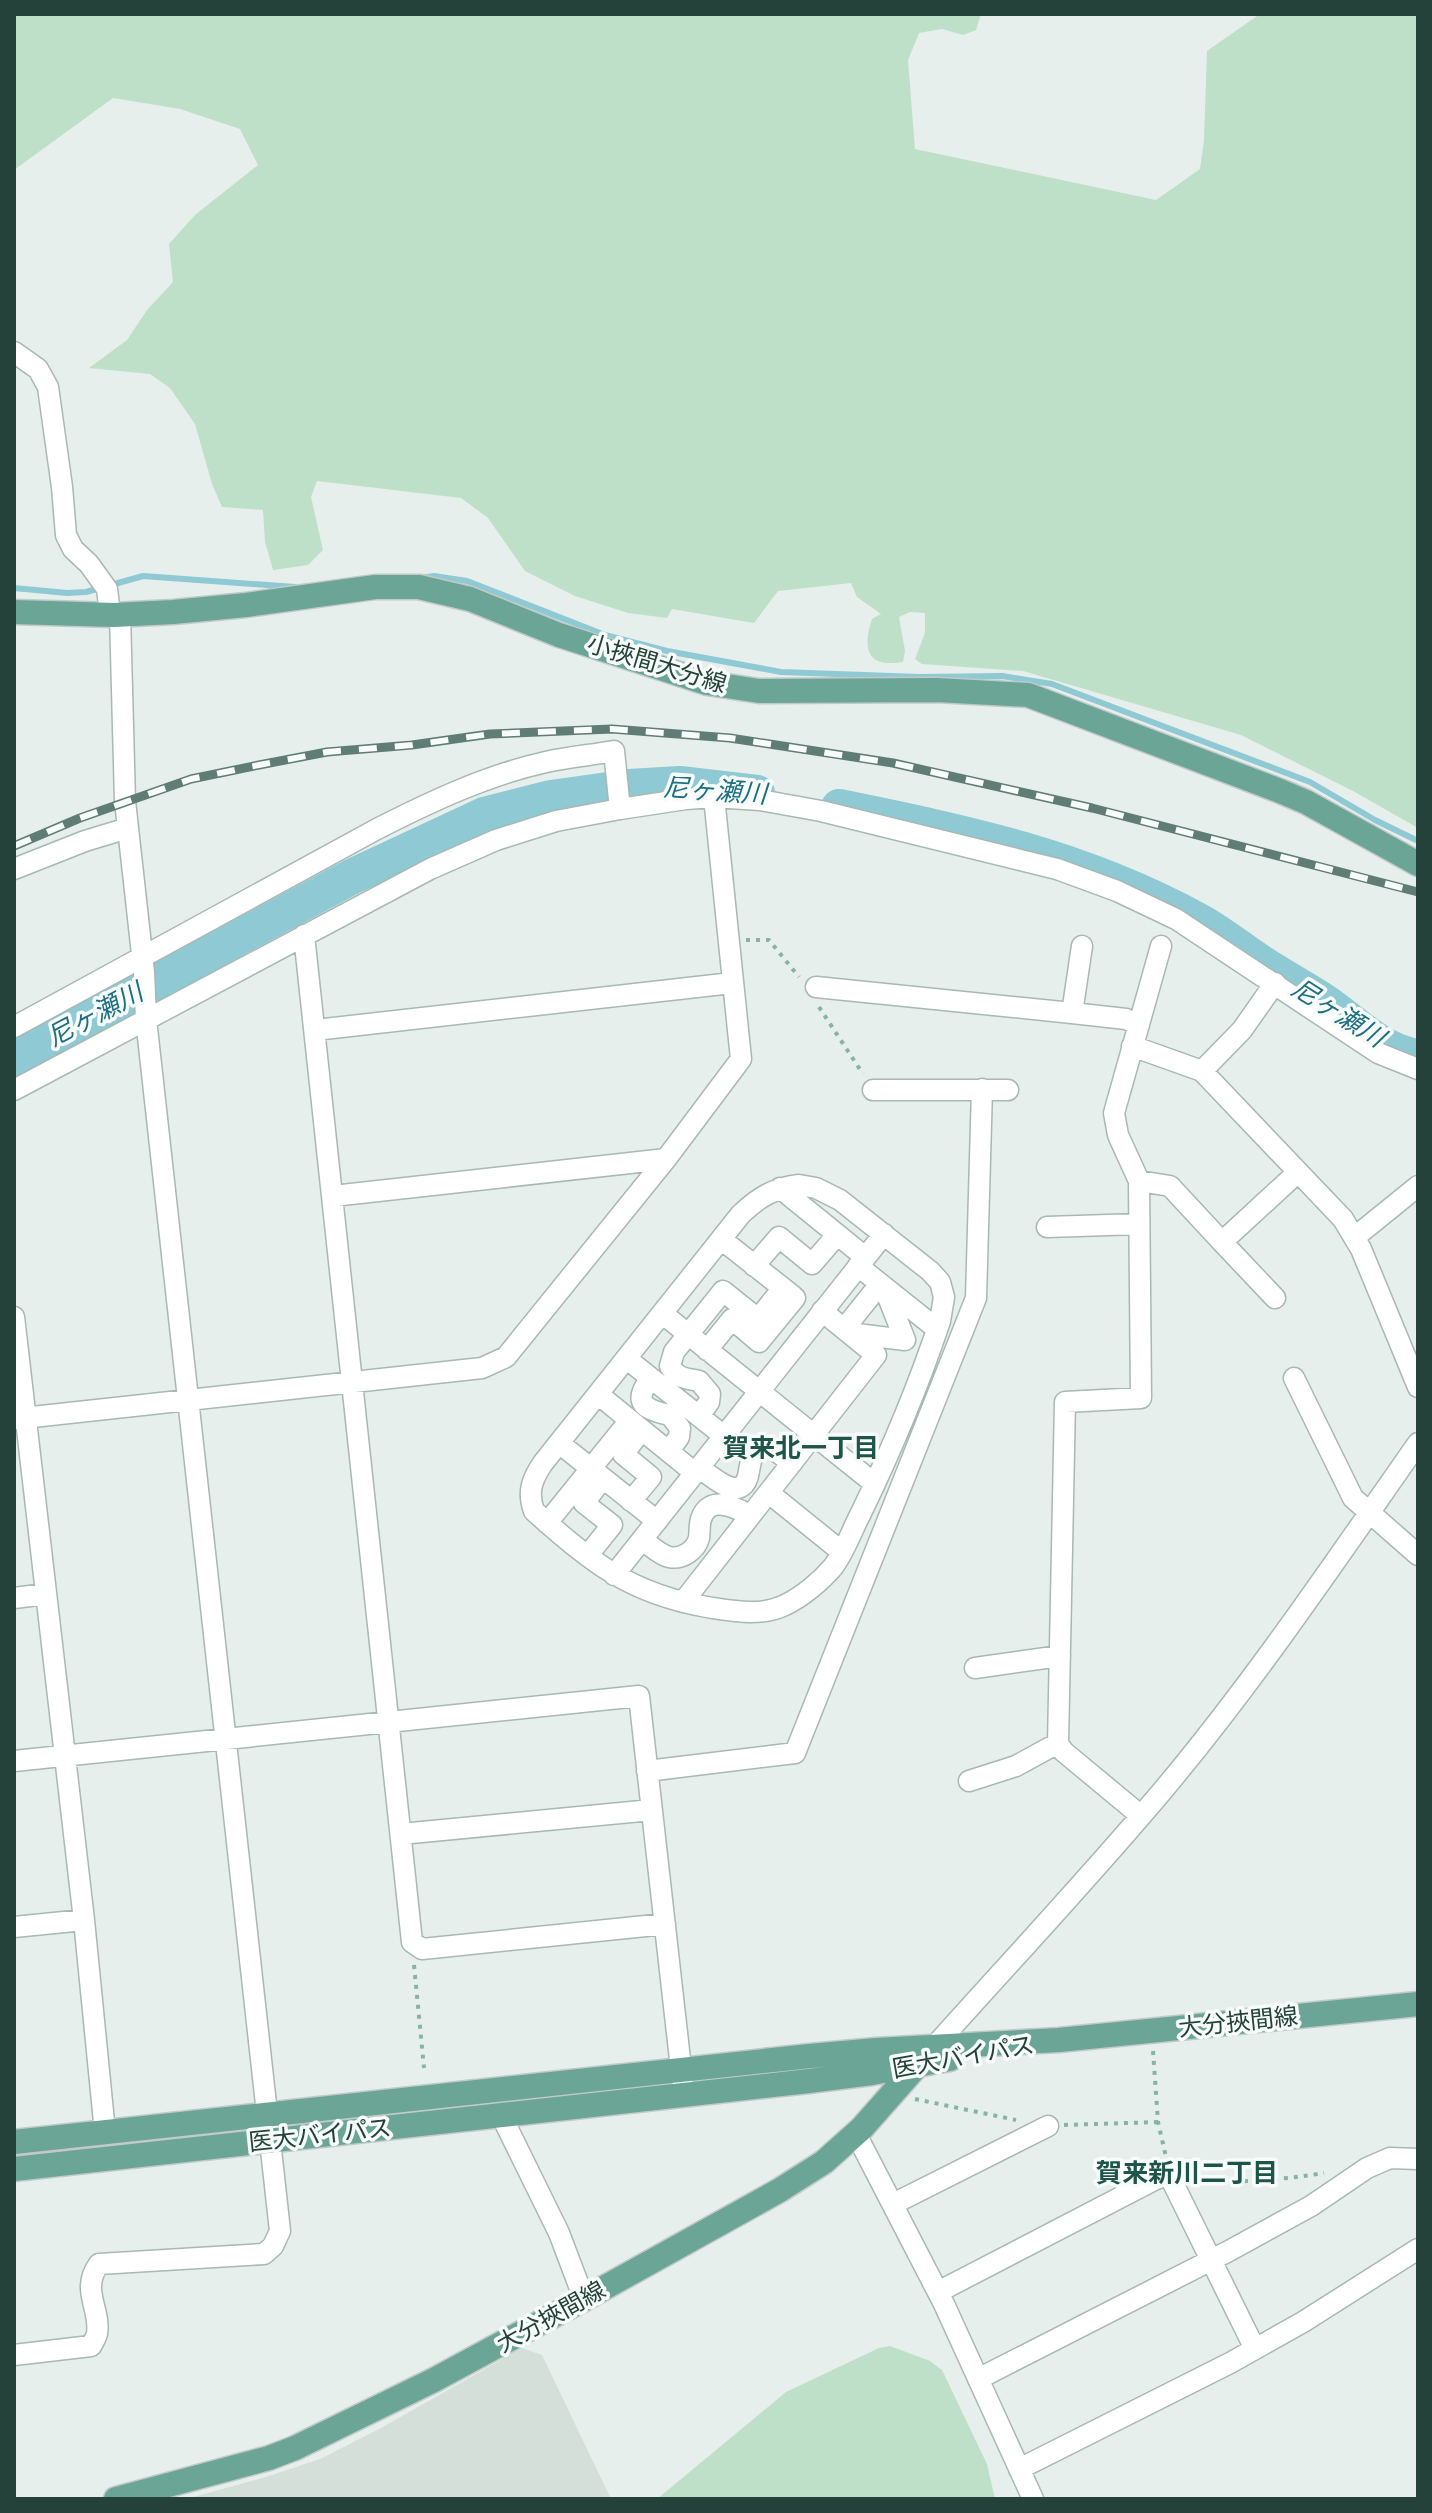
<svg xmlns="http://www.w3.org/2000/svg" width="1432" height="2513" viewBox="0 0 1432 2513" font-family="'Nunito Sans','Noto Sans JP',sans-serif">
<rect width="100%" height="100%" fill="#e6efeb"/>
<!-- built -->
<path fill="#d4dfda" d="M522,2348L542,2355L611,2499H186L266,2477L320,2459L381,2428Z"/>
<!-- green -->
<path fill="#bfe0c8" d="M14,14H981L976,30L963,35L942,29L919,33L908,60L915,149L1156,200L1200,169L1204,140L1207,51L1260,14H1418V828L1353,791L1241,735L1023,671L922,664L915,659L925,633V613L910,612L899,617L905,651L903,662C867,668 862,649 872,619L881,614L857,597L851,583L778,591L754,623L672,609L667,618L628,613L575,596L525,571L488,518L461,498L317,481L311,497L323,550L308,565L273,570L265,542L263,510L222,507L212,484L195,424L170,388L150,374L89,368L127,340L147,310L173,282L169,244L195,215L258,165L240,129L180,109L113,98L14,170Z
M890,2346L930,2361L942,2370L987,2464L995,2499H657L786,2392L879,2348Z"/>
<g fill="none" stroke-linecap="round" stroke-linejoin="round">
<!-- stream -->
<path stroke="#8ec9d4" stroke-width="6" d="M422,578L434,576L467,581L605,635L667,651L781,672L919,677L1002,676L1052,684L1310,782L1375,820L1418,841
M14,588L67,593L86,592L143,576L295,587"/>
<!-- river -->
<path stroke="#8ec9d4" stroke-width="36" d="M839,807C967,833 1081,857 1197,920C1220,932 1241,950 1263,964C1283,977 1305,989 1325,1002C1356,1023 1380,1051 1418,1057
M14,1059L351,877L484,815L551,798L629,787L680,784L757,793"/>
<!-- minor casing -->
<g stroke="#a8b8b2" stroke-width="23">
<path id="minor" d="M14,352L38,369L48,387L62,487L66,535L73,549L89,564L107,589L110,614
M620,809L686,799L714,797L760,800L821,811L1057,869L1117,891L1176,919L1378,1053L1418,1069
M14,869L85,841L128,828
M304,935L412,1942L422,1949L665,1924
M816,987L1072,1013L1126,1019L1139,1025
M1072,1013L1082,946
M14,1027L377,829C430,802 487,775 546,762C568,757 592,755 614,751L620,809L556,821L496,840L430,869L14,1090
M315,1030L732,983
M1132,1046L1202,1071L1343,1219L1361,1249L1418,1387
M1202,1071L1242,1030L1275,983
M873,1090H1008
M1139,1181L1170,1186L1222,1242L1298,1172
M799,1185L816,1188L840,1200L930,1271L940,1282L944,1297L940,1321C918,1387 891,1451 861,1513C852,1530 845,1551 833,1567C821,1581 802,1597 785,1605C761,1617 733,1611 707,1607C631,1594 590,1562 534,1511C527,1492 532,1479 543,1463L741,1214C759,1197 774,1188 799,1185Z
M780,1188L865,1257
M333,1196L666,1159
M1047,1227L1139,1224
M1355,1237L1418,1186
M721,1239L793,1296
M1222,1242L1275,1298
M754,1266L779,1237L812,1264L837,1235
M858,1266L937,1329
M663,1314L875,1484
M14,1317L84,1920L105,2132
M844,1329L880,1284
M849,1333L905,1340L884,1287
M707,1350L732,1319L759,1342L795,1298
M627,1359L724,1436
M651,1378C631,1403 645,1410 670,1415L680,1428L679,1437L669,1451
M1294,1378L1353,1498L1418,1555
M599,1395L695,1473
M699,1416L709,1402L710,1394L699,1381C686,1378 677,1379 670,1366L674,1352L723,1291L758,1319L783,1288
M14,1419L482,1368L506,1357L666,1159L741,1059L714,797
M559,1443L657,1521
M699,1467C713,1478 744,1506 749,1471C751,1460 751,1455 761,1448L773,1449L792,1463
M769,1493L842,1552
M631,1501L651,1477L623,1454L642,1430
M547,1523L630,1420
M642,1540C650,1545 660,1555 669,1557C682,1560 696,1550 699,1538C700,1532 699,1525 701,1519C709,1494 736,1507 750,1516
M588,1555L612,1525L584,1503L603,1478
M614,1575L884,1234
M14,1598L46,1594
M683,1602L876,1355L822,1311
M975,1668L1060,1656
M14,1761L639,1696L683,2086
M647,1771L795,1753L976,1298L982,1089
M969,1781L1016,1766L1058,1743
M1140,1815L1064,1752L1058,1744L1065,1402L1141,1398L1139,1181L1118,1135L1114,1113L1161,946
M401,1834L652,1810
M14,1927L84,1920
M934,2047C1011,1961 1090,1877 1164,1789C1256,1679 1336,1560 1418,1443
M501,2115L559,2233L584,2299
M856,2134L944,2304L1033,2499
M893,2204L1048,2126
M938,2292L1152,2181L1163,2176L1170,2177L1255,2349
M14,2355L91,2346C92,2345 97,2335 97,2334C101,2308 80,2290 99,2264L264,2254L273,2246L280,2231L146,1019L144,972L125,801L120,615
M978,2379L1227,2252L1311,2206L1367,2168L1390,2158L1418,2159
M1019,2469L1230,2363L1303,2322L1418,2249"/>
</g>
<!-- major casing -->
<g stroke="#c2cac8" stroke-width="27">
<path id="major" d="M14,612L114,615L173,612L246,605L375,587H419L470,599L559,635L707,683L759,691L937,690L1028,695L1280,791L1306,802L1418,864
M14,2142L810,2056L876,2050L1059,2040L1418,2004
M14,2169L809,2081L872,2073L950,2059
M116,2499L269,2458L295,2448L434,2380L584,2299L780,2190L824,2162L862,2128L922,2060"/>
</g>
<!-- path -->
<path stroke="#86b3a5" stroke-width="4" stroke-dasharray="4 6" stroke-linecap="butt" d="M746,940H769L799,977
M819,1007L863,1074
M414,1965L424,2068
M1153,2051L1158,2122L1166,2157
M915,2099L1016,2120
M1064,2125L1158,2122
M1194,2181C1238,2183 1281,2180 1324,2173"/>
<!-- minor -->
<use href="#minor" stroke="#fff" stroke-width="20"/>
<!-- major -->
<use href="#major" stroke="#6aa596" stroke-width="24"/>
<!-- rail casing -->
<g stroke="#5f7d75" stroke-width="9">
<path id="rail" d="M14,846L80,818L191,779L259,765L327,752L412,745L490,734L612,729L730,738L893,763L1092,808L1418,892"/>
</g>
<!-- rail -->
<use href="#rail" stroke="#f7fbf9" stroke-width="6" stroke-dasharray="18" stroke-linecap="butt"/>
</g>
<g text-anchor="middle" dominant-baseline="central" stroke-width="7" stroke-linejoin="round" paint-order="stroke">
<!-- street labels -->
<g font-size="24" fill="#24423a" stroke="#f7fbf9">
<text transform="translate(657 664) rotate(17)">小挾間大分線</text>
<text transform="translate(1238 2022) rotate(-6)">大分挾間線</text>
<text transform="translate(963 2057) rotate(-10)">医大バイパス</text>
<text transform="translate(320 2135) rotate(-6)">医大バイパス</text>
<text transform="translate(551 2317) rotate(-29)">大分挾間線</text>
</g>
<!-- water labels -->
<g font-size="26" font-style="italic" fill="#1c6f80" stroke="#f7fbf9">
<text transform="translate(715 791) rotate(4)">尼ヶ瀬川</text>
<text transform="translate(1338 1013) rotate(32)">尼ヶ瀬川</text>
<text transform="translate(95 1015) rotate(-28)">尼ヶ瀬川</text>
</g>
<!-- neighbourhood labels -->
<g font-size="26" font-weight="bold" fill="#1f5548" stroke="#f7fbf9">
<text x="801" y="1448">賀来北一丁目</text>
<text x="1187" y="2173">賀来新川二丁目</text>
</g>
</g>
<!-- border -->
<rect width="1432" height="2513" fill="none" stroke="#24423a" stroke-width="32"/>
</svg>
